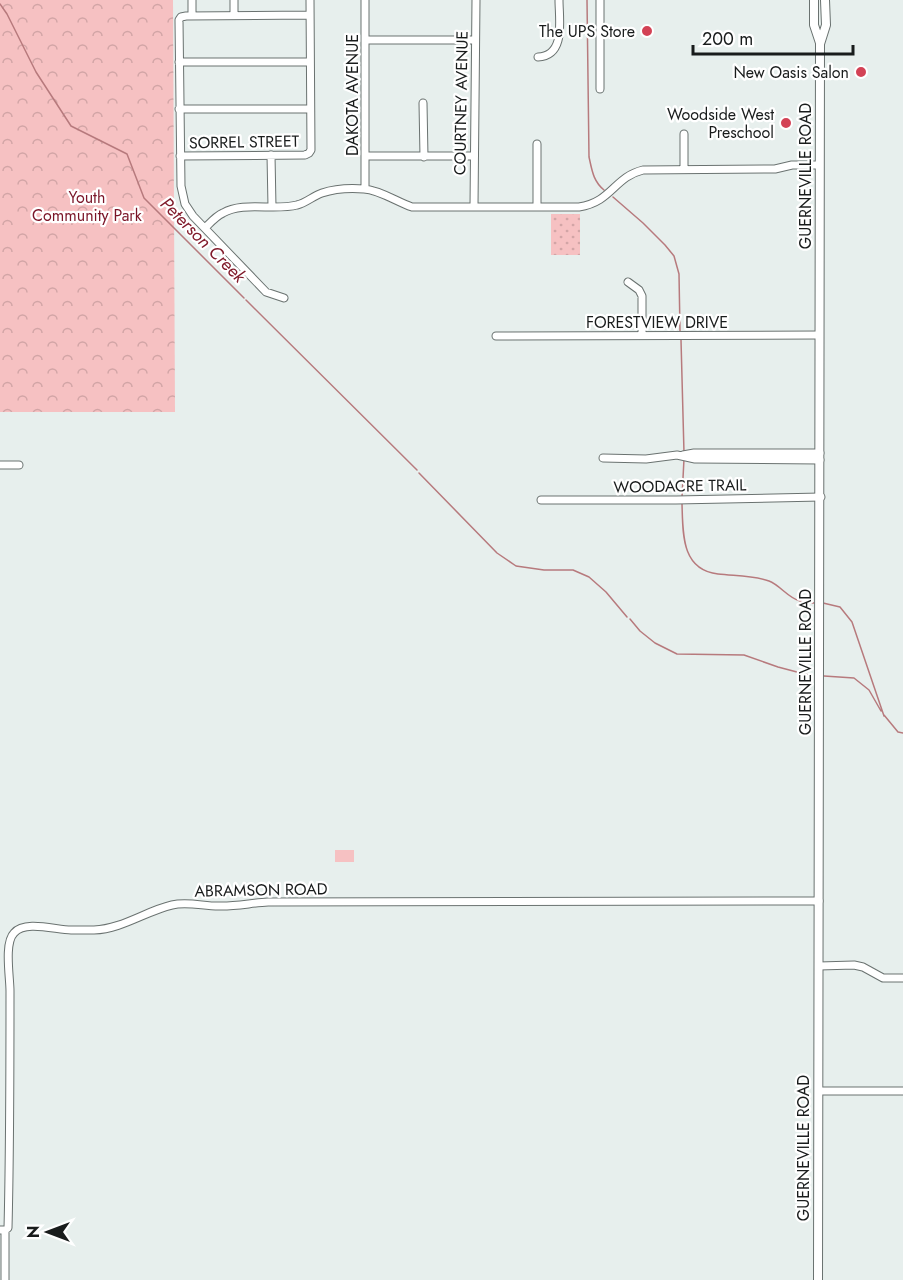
<svg xmlns="http://www.w3.org/2000/svg" width="903" height="1280" viewBox="0 0 903 1280" font-family="Jost,sans-serif">
<defs>
<pattern id="grass-dots" width="8" height="8" patternUnits="userSpaceOnUse" patternTransform="scale(1.5)"><rect width="8" height="8" fill="#f6c1c2"/><path d="M2 2h.1M6 6h.1" fill="none" stroke="#d2a5a6" stroke-width="1.8" stroke-linecap="round"/></pattern>
<pattern id="park-crowns" width="20" height="18" patternUnits="userSpaceOnUse" patternTransform="scale(1.5)"><rect width="20" height="18" fill="#f6c1c2"/><path d="M2 6a3 3 0 1 1 6 0M12 15a3 3 0 1 1 6 0" fill="none" stroke="#d2a5a6"/></pattern>
</defs>
<rect width="100%" height="100%" fill="#e7efed"/>
<!-- grass -->
<path fill="url(#grass-dots)" d="M551,214H580V255H551Z"/>
<!-- park -->
<path fill="url(#park-crowns)" d="M0,0H173L175,412H0Z"/>
<!-- garden -->
<path fill="#f6c1c2" d="M335,850H354V862H335Z"/>
<g fill="none" stroke-linecap="round" stroke-linejoin="round">
<!-- stream -->
<path stroke="#b77a7d" stroke-width="1.5" d="M587,0L589,157C592,170 593,181 604,190
M0,4L7,14L36,72L71,126L127,154L144,198L244,298
M613,197L643,223L665,245L674,256L679,274L680,331
M246,300L417,470
M681,340L684,453
M419,473L497,553L516,566L544,570H573L589,577L606,592L627,617
M682,497L684,459
M682,504C683,533 681,570 718,574C736,576 752,575 769,581C780,585 788,598 800,601C804,603 809,603 814,603
M823,603L840,607L852,622L884,716
M630,619L640,631L655,643L677,654L744,655L778,667L812,676
M824,676L854,678L869,690L881,711
M884,715L898,732L903,733"/>
<!-- minor casing -->
<g stroke="#6a7270" stroke-width="9">
<path id="minor" d="M192,0V16
M234,0V15
M365,0V189
M365,40H475
M538,57C566,56 559,20 559,0
M179,62H310
M600,89V0
M423,103L424,157
M179,109H310
M684,134V169
M271,155L272,207
M180,156L305,155L309,153L311,150L310,0
M365,156H474
M474,206L476,0
M537,207V144
M205,228C210,223 216,216 223,213C243,201 274,211 297,205C306,203 313,196 322,193C334,189 351,188 364,189C380,190 397,202 412,207H579C612,202 614,177 643,170L775,169L792,165H819
M628,282L639,290L642,296V335
M284,298L266,292L193,216L185,204L181,186L179,20L181,17L186,16L310,15
M496,336L819,335
M683,455L694,453H820
M603,458L646,459L677,455L695,459L820,460
M0,465H19
M541,500H676L821,497
M819,966L854,965L863,967L883,978H903
M819,1091H903
M0,1230H5L8,1228C10,1149 10,1070 10,991C10,977 4,943 14,933C25,920 56,930 71,930C79,930 87,930 94,930C122,929 146,911 172,905C188,901 206,907 222,906C237,906 252,903 268,902L819,901
M5,1230V1280"/>
</g>
<!-- major casing -->
<g stroke="#6a7270" stroke-width="10">
<path id="major" d="M814,0V25L820,43
M818,1280L820,44L826,25L825,0"/>
</g>
<!-- minor -->
<use href="#minor" stroke="#fff" stroke-width="7"/>
<!-- major -->
<use href="#major" stroke="#fff" stroke-width="8"/>
</g>
<!-- markers -->
<g fill="#d34255" stroke="#fff" stroke-width="2">
<circle cx="647" cy="31" r="6"/>
<circle cx="861" cy="72" r="6"/>
<circle cx="786" cy="123" r="6"/>
</g>
<g text-anchor="middle" dominant-baseline="central" stroke-width="4.5" stroke-linejoin="round" paint-order="stroke">
<!-- poi labels -->
<g font-size="16" fill="#191c1c" stroke="#fff" text-anchor="end">
<text x="635" y="31">The UPS Store</text>
<text x="849" y="72">New Oasis Salon</text>
<text x="774" y="114">Woodside West<tspan x="774" dy="18">Preschool</tspan></text>
</g>
<!-- street labels -->
<g font-size="16" fill="#191c1c" stroke="#fff">
<text transform="translate(352 95) rotate(-90)">DAKOTA AVENUE</text>
<text transform="translate(461 103) rotate(-89)">COURTNEY AVENUE</text>
<text transform="translate(244 142) rotate(-1)">SORREL STREET</text>
<text transform="translate(805 176) rotate(-90)">GUERNEVILLE ROAD</text>
<text x="657" y="322">FORESTVIEW DRIVE</text>
<text transform="translate(680 486) rotate(-1)">WOODACRE TRAIL</text>
<text transform="translate(805 662) rotate(-90)">GUERNEVILLE ROAD</text>
<text transform="translate(261 890) rotate(-1)">ABRAMSON ROAD</text>
<text transform="translate(803 1148) rotate(-90)">GUERNEVILLE ROAD</text>
</g>
<!-- park labels -->
<g font-size="16" fill="#7a1427" stroke="#fff">
<text x="87" y="197">Youth<tspan x="87" dy="18">Community Park</tspan></text>
</g>
<!-- water labels -->
<g font-size="18" font-style="italic" fill="#801b2b" stroke="#fff">
<text transform="translate(203 240) rotate(45)">Peterson Creek</text>
</g>
</g>
<!-- north arrow -->
<g transform="translate(48 1232) rotate(270)" stroke="#ffffff" stroke-width="4.5" paint-order="stroke">
<path d="M0-4.5L10 22L0 15L-10 22Z" fill="#191c1c"/>
<text y="-9" font-size="16" font-weight="bold" text-anchor="middle" fill="#191c1c">N</text>
</g>
<!-- scale -->
<path d="M693 45v9h160v-9" fill="none" stroke="#191c1c" stroke-width="3"/>
<text x="702" y="45" font-size="18" fill="#191c1c" stroke="#ffffff" stroke-width="4.5" paint-order="stroke">200 m</text>
</svg>
